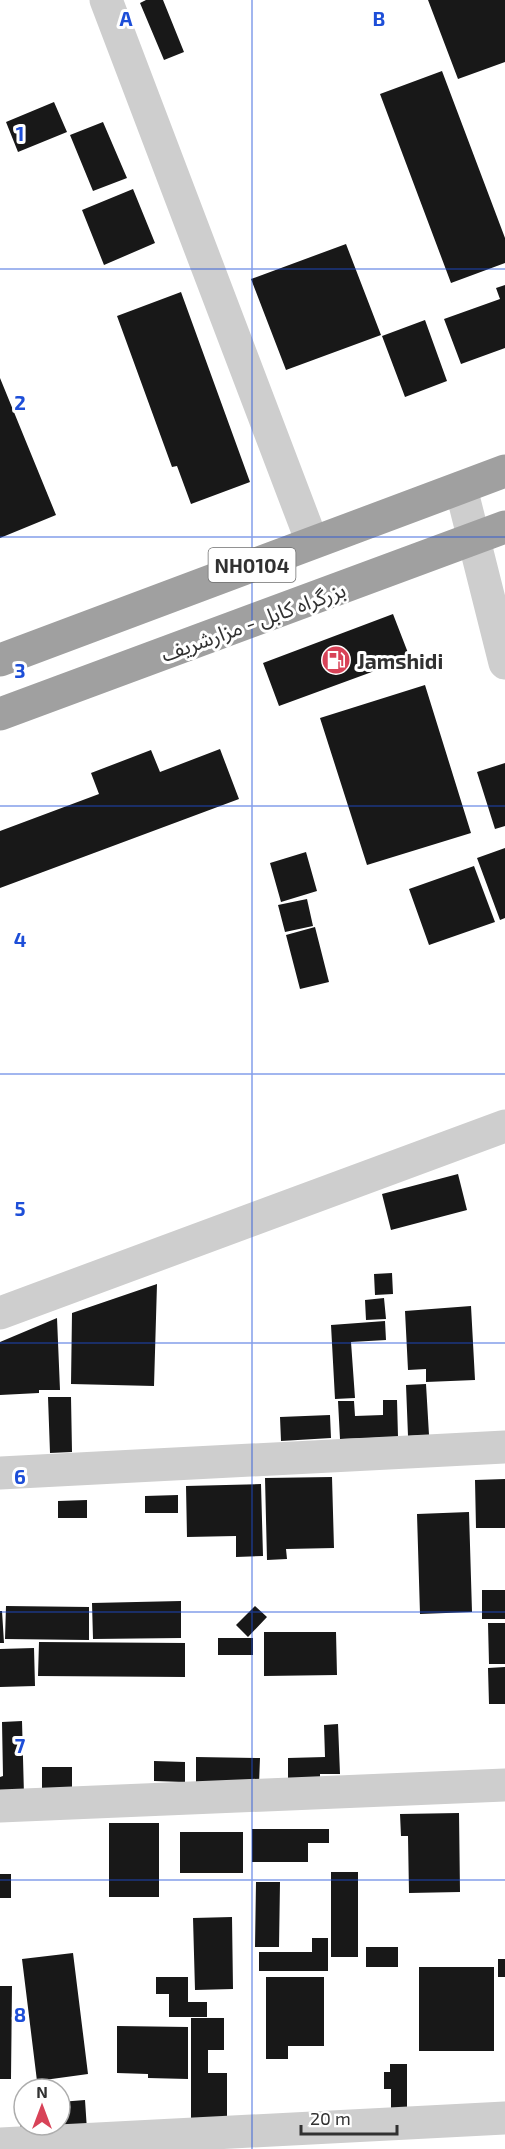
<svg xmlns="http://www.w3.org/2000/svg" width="505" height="2149" viewBox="0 0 505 2149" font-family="'Exo 2','Noto Sans Arabic',sans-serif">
<rect width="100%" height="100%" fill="#fff"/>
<!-- building -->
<path fill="#181818" d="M146,0H163L184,52L164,60L140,3Z
M428,0H505V62L458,79Z
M442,71L505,238V263L451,283L380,94Z
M54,102L67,132L18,152L6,122Z
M103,122L127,178L93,191L70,135Z
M133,189L155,243L104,265L82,210Z
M346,244L381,335L286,370L251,279Z
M505,285V348L461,364L444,319L500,299L496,288Z
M181,292L250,482L191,504L177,466L172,467L117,316Z
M425,320L447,381L405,397L382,336Z
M0,378L56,515L0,538Z
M393,614L410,658L279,706L263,663Z
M425,685L471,833L367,865L320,718Z
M220,749L239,799L0,888V831L99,794L91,773L151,750L160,772Z
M505,763V826L495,829L477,772Z
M505,848V918L500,920L477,858Z
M306,852L317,891L281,902L270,863Z
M474,866L495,922L429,945L409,889Z
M307,899L313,926L285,932L278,905Z
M315,927L329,982L300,989L286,935Z
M458,1174L467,1210L391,1230L382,1194Z
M392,1273L393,1294L375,1295L374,1274Z
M157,1284L154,1386L71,1384L72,1313Z
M384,1298L386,1319L366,1320L365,1300Z
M471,1306L475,1380L426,1382V1369L408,1370L405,1311Z
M57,1318L60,1390H39V1393L0,1395V1342Z
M385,1321L386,1340L351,1342L355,1398L335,1399L331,1325Z
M426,1384L429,1435L408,1436L406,1385Z
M48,1397H71L72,1452L50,1453Z
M383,1400H397L398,1437L340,1439L338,1401H354L355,1416L383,1415Z
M330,1415L331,1438L281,1441L280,1417Z
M332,1477L334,1548L286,1549L287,1559L267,1560L265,1478Z
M505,1479V1528H476L475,1480Z
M261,1484L263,1556L236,1557V1536L187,1537L186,1486Z
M178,1495V1513H145V1496Z
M87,1500V1518H58V1501Z
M469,1512L472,1612L420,1614L417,1514Z
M482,1590H505V1619H482Z
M181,1601V1638L93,1639L92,1603Z
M6,1606L89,1607V1640L5,1639Z
M255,1606L267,1617L248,1637L236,1625Z
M0,1611H2L4,1643H0Z
M488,1623H505V1664H489Z
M264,1632H336L337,1675L264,1676Z
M218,1638H253V1655H218Z
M39,1642L185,1643V1677L38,1676Z
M34,1648L35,1686L0,1687V1649Z
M505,1667V1704H489L488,1668Z
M22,1721L24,1795L0,1796V1777L3,1776L2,1722Z
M338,1724L340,1774H320V1779L288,1780V1758L325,1757L324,1725Z
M196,1757L260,1758L259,1784H196Z
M154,1761L185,1762V1782L154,1781Z
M42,1767H72V1789H42Z
M459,1813L460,1892L409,1893L408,1836H401L400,1814Z
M109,1823H159V1897H109Z
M252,1829H329V1843H308V1862H252Z
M180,1832H243V1873H180Z
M331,1872H358V1957H331Z
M0,1874H11V1898H0Z
M256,1882H280L279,1947H255Z
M232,1917L233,1989L195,1990L193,1918Z
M312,1938H328V1971H259V1952H312Z
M366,1947H398V1967H366Z
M73,1953L88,2074L37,2081L22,1959Z
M498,1959H505V1977H498Z
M419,1967H494V2051H419Z
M156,1977H188V2002H207V2017H169V1994H156Z
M266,1977H324V2046H288V2059H266Z
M0,1986H12L11,2079H0Z
M191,2018H224V2050H208V2073H227V2120H191Z
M117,2026L188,2027V2079L148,2078V2074L117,2073Z
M390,2064H407V2110H391V2089H384V2072H390Z
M85,2100L87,2130L21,2134L19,2104H24V2125H60V2102Z"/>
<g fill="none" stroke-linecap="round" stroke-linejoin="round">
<!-- minor -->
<path stroke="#cecece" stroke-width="33" d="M106,0L312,542
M461,488L505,663
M0,1313L505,1126
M0,1473L505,1447
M0,1806L505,1785
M0,2144L505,2118"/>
<!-- trunk -->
<path stroke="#a0a0a0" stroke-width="33" d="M0,660L505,471
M0,714L505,527"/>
</g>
<!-- grid -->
<path fill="none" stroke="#1d4ed8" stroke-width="1.5" stroke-opacity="0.55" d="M252,0V2149M0,269H505M0,537H505M0,806H505M0,1074H505M0,1343H505M0,1612H505M0,1880H505"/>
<!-- icons -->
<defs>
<g id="fuel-disc" transform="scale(1.5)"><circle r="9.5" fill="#d84358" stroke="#fff"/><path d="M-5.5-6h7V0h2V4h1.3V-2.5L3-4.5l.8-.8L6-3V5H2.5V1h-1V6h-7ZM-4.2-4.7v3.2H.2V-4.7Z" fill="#fff"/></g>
</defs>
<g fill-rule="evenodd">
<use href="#fuel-disc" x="336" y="660"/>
</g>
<g text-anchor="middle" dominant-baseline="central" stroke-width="6" stroke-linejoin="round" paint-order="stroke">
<!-- shield labels -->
<rect fill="#fff" stroke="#6f6f6f" stroke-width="1.5" x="208.5" y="548" width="87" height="34" rx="4.5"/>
<g font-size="20" font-weight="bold" fill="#313131">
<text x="252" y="565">NH0104</text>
</g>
<!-- street labels -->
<g font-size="21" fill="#313131" stroke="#fff">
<text transform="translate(253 621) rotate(-20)">بزرگراه کابل - مزارشریف</text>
</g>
<!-- poi labels -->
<g font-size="21" font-weight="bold" fill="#313131" stroke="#fff" text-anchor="start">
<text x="357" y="660">Jamshidi</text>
</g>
</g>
<g font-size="20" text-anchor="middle" font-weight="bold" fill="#1d4ed8" stroke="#fff" stroke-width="6" stroke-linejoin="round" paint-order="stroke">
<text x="126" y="26">A</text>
<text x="379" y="26">B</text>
<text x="20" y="141">1</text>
<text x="20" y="410">2</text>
<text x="20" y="678">3</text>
<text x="20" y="947">4</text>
<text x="20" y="1216">5</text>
<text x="20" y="1484">6</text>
<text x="20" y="1753">7</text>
<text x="20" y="2022">8</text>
</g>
<!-- north arrow -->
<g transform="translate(42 2107)"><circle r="28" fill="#ffffff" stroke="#adadad" stroke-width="1.5"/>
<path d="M0-4.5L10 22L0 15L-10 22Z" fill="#d84358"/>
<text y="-9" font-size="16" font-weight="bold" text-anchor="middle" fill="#313131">N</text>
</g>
<!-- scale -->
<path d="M301 2125v9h96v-9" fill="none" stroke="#313131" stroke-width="3"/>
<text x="310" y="2125" font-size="18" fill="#313131" stroke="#ffffff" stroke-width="4.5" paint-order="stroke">20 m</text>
</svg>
